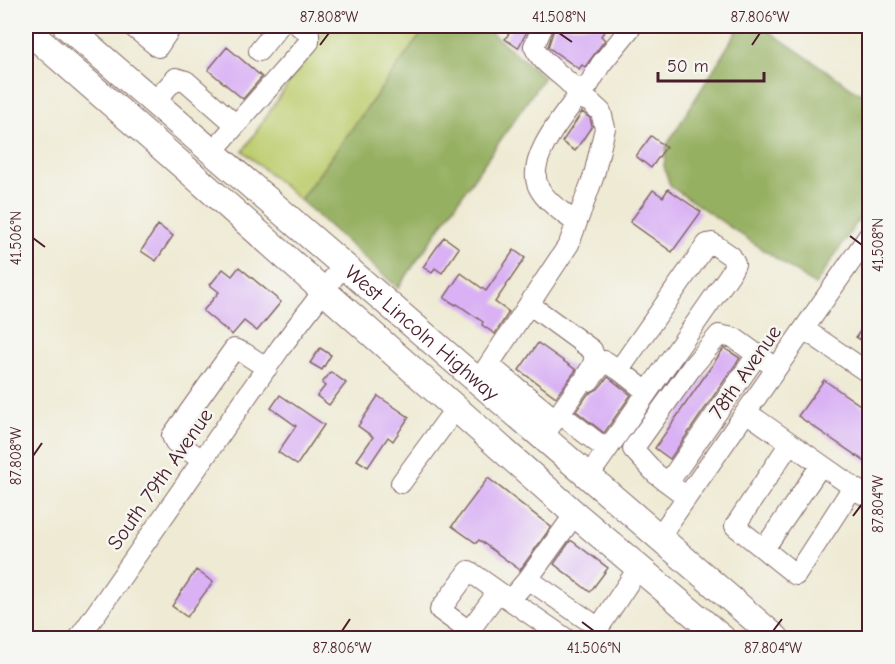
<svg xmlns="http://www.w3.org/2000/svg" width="895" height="664" viewBox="0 0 895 664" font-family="'Comic Neue',sans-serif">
<rect width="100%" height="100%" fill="#f6f6f2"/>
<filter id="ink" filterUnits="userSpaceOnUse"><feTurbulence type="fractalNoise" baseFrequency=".0167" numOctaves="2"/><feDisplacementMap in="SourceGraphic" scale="12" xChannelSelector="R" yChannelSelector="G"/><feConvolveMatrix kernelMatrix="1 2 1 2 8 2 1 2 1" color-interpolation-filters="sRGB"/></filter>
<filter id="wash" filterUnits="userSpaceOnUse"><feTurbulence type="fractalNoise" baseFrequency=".008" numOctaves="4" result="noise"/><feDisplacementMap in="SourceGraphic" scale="24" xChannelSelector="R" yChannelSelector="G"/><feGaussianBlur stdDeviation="1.35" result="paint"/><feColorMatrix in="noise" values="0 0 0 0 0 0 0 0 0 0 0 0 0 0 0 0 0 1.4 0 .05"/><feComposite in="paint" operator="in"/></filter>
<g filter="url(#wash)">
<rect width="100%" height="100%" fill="#eeead3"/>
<!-- green -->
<path fill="#becd6f" stroke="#84764d" stroke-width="1.5" d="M327,26H427L300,200L243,151Z"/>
<!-- forest -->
<path fill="#96b062" stroke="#706846" stroke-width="1.5" d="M427,26H483L544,77L398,288L300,200Z
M735,26H761L869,100V204L815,285L670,186L664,166L667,145L736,33Z"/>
<g id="blocks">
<!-- building -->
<path fill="#d9b1f4" d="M514,26H530L518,48L505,39Z
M555,26H608L601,36L605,40L585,67L582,65L579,69L548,47Z
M227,47L262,77L243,99L208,70Z
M582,112L590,118L592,126L575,151L562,142Z
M651,136L666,147L651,168L636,156Z
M668,189L701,212L672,252L630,222L653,190L663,197Z
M158,225L173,236L156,261L141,251Z
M444,237L459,248L442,273L435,268L432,273L423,267Z
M514,250L525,258L495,302L509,312L495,334L482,325L483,322L457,304L456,305L444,298L461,273L486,291Z
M239,267L281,302L257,331L244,321L232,335L203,311L219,292L210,285L223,269L232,276Z
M870,317V346L856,337Z
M538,343L576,370L556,397L519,370Z
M320,348L331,355L322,370L310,363Z
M724,348L740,358L670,459L655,448Z
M331,372L346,383L329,405L317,396L325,386L322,383Z
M608,377L631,395L604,433L576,411L588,394L598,389Z
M824,380L870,412V465L798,416Z
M280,395L324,425L297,465L278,452L296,426L271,408Z
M378,396L409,417L393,441L388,437L368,467L357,460L373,437L358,426Z
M488,478L551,527L520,570L479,540L476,543L452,526Z
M570,541H572L608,568L590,592L554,564Z
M196,570L213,582L187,617L172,606Z"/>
</g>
</g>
<g filter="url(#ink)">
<use href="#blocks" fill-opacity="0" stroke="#836666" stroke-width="1.5"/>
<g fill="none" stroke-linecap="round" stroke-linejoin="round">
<!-- minor casing -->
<g stroke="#836666" stroke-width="22">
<path id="minor" d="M132,26L158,47L172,26
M543,26L534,46C544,69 570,76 580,98
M259,51L279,26
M576,89L588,86L601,64L632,26
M155,101L176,78L186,81L236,125
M213,151L309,42V34L299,26
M529,304L592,350C597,360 592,367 586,376
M804,329L870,374
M489,365L555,419
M619,370L647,392
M478,381L569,244L594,175L605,128L601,112L590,102L580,98L575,100C560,120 525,162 539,188C547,203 563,212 576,223
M746,412L870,499
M568,420L607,450
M542,438L581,383L589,381L605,361L619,370L707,244L712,243L731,256L735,264L730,274L588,477
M790,443L735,526L796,575L853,487
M203,460L175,442L172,436L234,349L244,353L267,368
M401,483L456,408
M668,483L757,355
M687,497L656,474L633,449L692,367L719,335L734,338L776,368
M575,514L528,579L599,628
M659,537L870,234
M764,549L821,465
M498,592L469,631L440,610L469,571L510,600L528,579
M510,600L565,638
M79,638L281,347L344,264
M592,638L639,567"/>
</g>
<!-- major casing -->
<g stroke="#836666" stroke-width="28">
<g id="major">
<path id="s1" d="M66,26L776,638"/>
<path d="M26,29L191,173L575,514L722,638"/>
</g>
</g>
<!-- minor -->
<use href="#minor" stroke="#fff" stroke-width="20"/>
<!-- major -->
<use href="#major" stroke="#fff" stroke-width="26"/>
</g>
</g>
<!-- ticks -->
<path fill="none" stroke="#4a1f2b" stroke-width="2" d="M559,33L572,42M320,45L329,33M752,45L760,33M850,236L862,245M33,238L45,247M33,456L42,443M853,516L862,504M582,622L594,631M342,631L350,619M773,631L782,619"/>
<g text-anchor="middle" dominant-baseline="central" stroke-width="5" stroke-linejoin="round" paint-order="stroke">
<!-- street labels -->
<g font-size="21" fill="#4a1f2b" stroke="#f6f6f2">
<text stroke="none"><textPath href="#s1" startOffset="470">West Lincoln Highway</textPath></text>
<text transform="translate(745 372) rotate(-55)">78th Avenue</text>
<text transform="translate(160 479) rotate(-55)">South 79th Avenue</text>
</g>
</g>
<!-- margin -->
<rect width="895" height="664" fill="none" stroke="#f6f6f2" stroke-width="66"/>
<!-- scale -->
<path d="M658 72v9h106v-9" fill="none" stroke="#4a1f2b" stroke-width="3"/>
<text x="667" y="72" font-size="18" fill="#4a1f2b" stroke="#f6f6f2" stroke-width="4.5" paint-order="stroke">50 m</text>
<rect x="33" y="33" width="829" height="598" fill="none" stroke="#4a1f2b" stroke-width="2"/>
<g font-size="15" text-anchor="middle" fill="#4a1f2b">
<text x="329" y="22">87.808°W</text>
<text x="559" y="22">41.508°N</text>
<text x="760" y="22">87.806°W</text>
<text transform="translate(16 238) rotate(-90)" y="5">41.506°N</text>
<text transform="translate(878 245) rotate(-90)" y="5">41.508°N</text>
<text transform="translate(16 456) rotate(-90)" y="5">87.808°W</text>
<text transform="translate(878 504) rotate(-90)" y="5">87.804°W</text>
<text x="342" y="653">87.806°W</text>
<text x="594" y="653">41.506°N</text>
<text x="773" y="653">87.804°W</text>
</g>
</svg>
